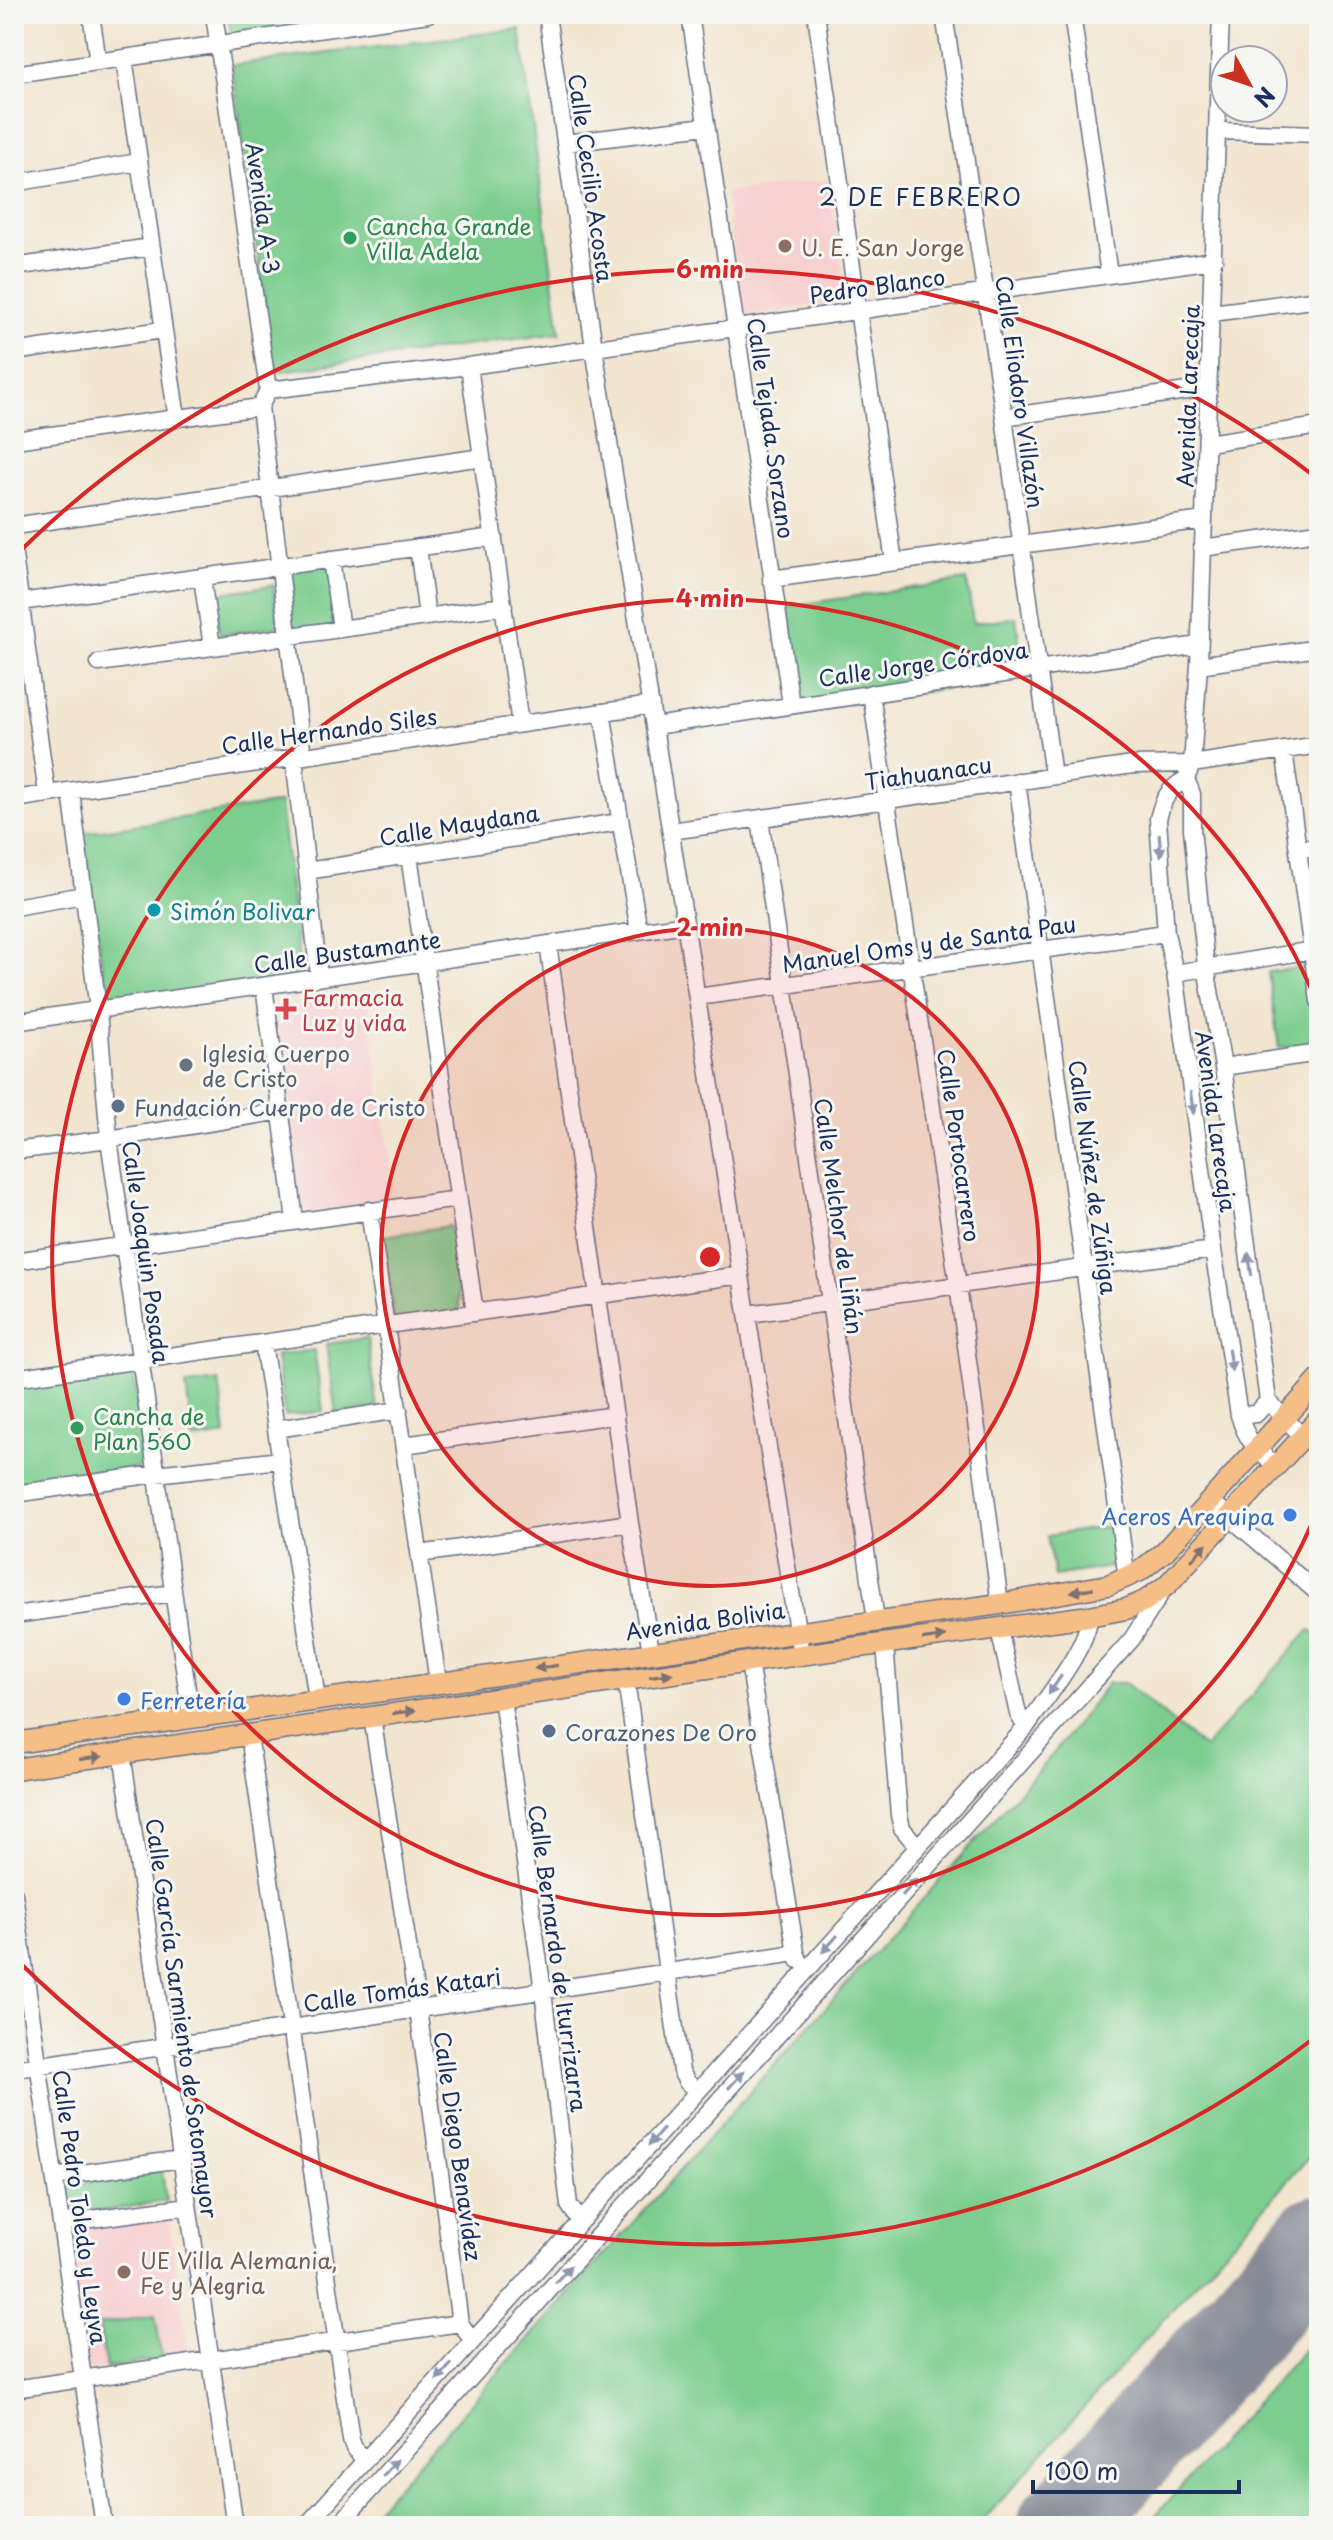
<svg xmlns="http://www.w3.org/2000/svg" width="1333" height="2540" viewBox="0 0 1333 2540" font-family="'Playpen Sans',sans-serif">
<rect width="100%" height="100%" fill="#f6f6f2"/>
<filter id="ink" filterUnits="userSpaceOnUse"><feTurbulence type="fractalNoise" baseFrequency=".0125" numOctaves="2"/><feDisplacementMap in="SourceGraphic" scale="16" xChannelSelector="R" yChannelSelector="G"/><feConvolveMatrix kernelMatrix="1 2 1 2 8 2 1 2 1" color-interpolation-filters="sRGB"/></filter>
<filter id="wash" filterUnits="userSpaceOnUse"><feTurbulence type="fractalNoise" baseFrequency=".006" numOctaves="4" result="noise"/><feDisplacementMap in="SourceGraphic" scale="32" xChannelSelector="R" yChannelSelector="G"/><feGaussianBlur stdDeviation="1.8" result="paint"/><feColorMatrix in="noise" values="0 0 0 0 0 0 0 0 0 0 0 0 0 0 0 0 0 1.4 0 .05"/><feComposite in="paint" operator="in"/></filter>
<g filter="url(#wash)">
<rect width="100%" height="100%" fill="#f2e5cf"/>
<!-- built -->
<path fill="#f7d0d0" d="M828,179L847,298L845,301L746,316L741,312L725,193Z
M355,996L368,1005L394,1187L382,1199L314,1215L299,1208L275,1012L284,1006Z
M168,2214L189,2355L84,2371L66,2230Z"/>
<!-- green -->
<path fill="#7ccd8e" stroke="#4c7e76" stroke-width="2" d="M228,14H273L276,33L232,42Z
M520,29L560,333L274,372L232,65Z
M329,563L338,626L291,633L283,569Z
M967,580L973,623L1016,617L1024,677L797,710L782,607Z
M273,585L279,626L220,635L215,594Z
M280,803L302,984L109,1009L82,833Z
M1306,967L1317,1043L1279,1048L1268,972Z
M450,1226L460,1311L394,1322L383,1236Z
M367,1338L377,1408L336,1414L326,1344Z
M314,1350L323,1411L285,1416L276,1356Z
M133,1371L146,1467L14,1486V1388Z
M219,1381L226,1435L193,1440L186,1385Z
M1109,1526L1115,1566L1054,1576L1047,1536Z
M1310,1630L1319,1637V2146L978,2526H361L1053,1754L1108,1683H1125L1204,1748Z
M162,2170L166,2201L65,2217L60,2187Z
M155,2315L162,2359L106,2368L99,2325Z
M1319,2335V2526H1146L1316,2336Z"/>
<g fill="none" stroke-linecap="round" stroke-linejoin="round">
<!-- taxiway -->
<path stroke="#868a96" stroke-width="36" d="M1245,2324L1277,2308L1319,2294"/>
<!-- runway -->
<path stroke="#868a96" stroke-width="92" d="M1063,2526L1319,2241"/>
</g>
</g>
<g filter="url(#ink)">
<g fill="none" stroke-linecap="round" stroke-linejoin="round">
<!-- minor casing -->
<g stroke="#666f86" stroke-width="19">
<path id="minor" d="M91,14L98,62
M214,14L268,390L260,407
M547,14L594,348L801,1655
M690,14L791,705
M816,14L894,562
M944,14L1004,417L1053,776
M1072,14L1109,275
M1221,14L1199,665L1192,764L1186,779C1168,789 1163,799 1158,819L1166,933L1175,973L1213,1250L1239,1415C1246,1440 1257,1451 1277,1466
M124,58L177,419
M14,74L428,14
M1218,131L1319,134
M565,143L706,126
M14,183L138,162
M14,267L151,247
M1212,313L1319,299
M14,352L162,330
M469,366L520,724
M268,390L469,366L1214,260
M260,407L303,756
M1004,417L1208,388
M14,440L260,407
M1207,443L1319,426
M14,526L482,457
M418,547L427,617
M1202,548L1319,532
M14,556L47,794
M331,559L341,629
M202,578L212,647
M771,579L1204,520
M20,602L494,537
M99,663L504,606
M1199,665L1319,648
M871,693L958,1285L1000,1604
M602,712L639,931
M654,726L1199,645
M1284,750L1319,1001
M294,758L319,977
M1186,779L1192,794V829L1206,967L1223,1067L1268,1401L1303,1437
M1017,781L1127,1579
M71,791L98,1010L109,1139L191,1717
M14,799L651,705
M760,819L876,1620
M671,831L1133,765L1192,764L1319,745
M1298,849L1319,847
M409,855L475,1313
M307,871L619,822
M14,907L84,895
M548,944L630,1523L651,1652
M1175,973L1319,949
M264,986L295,1220
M697,997L1166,933
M14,1022L686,924
M1223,1067L1319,1053
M14,1151L109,1139L282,1111
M369,1210L438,1682
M14,1261L458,1199
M748,1314L1213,1250
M263,1343L317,1699
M14,1378L741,1275
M1239,1415L1256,1414L1268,1401
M276,1429L399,1410
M404,1445L615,1415
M14,1494L156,1474L281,1460
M1211,1501L1319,1594
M420,1554L630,1523
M14,1615L173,1593
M999,1629L1018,1714L1026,1727
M885,1645L899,1815L902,1828L917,1846
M749,1662L796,1953L799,1960
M626,1680L681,2071L687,2082L697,2091
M502,1698L543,1991L569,2205L580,2221
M372,1717L418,2009L460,2323L472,2340
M249,1735L351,2440L354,2448L365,2460
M122,1753L235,2526
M14,1894L104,2526
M14,2069L796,1953
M54,2177L181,2159
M61,2223L188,2206
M14,2389L460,2323
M306,2526L1026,1727C1043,1702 1090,1645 1089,1616
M338,2526L1132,1639L1162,1592"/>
</g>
<!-- major casing -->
<g stroke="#666f86" stroke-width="23">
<path id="major" d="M14,1743L1000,1604L1108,1585L1140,1571L1165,1551L1319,1380
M14,1769L749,1662L1089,1616L1126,1609L1145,1601L1167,1585L1319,1419"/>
</g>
<!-- minor -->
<use href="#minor" stroke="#fff" stroke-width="16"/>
<!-- major -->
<use href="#major" stroke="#f6be87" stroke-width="20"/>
</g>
<!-- one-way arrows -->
<defs><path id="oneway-solid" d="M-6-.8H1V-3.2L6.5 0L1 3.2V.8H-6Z" transform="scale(2)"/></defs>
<g fill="#8d97ae">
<use href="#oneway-solid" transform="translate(1160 845) rotate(86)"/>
<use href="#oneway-solid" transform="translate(1192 1103) rotate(82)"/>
<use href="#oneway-solid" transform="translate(1250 1264) rotate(-98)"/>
<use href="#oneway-solid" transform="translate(1230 1360) rotate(81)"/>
<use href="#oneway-solid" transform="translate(1055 1685) rotate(124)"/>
<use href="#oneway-solid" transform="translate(910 1887) rotate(-48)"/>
<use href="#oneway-solid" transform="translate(830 1944) rotate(131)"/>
<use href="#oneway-solid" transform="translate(736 2080) rotate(-48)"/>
<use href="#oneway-solid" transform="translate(656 2137) rotate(132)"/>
<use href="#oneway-solid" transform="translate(563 2274) rotate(-48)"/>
<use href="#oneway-solid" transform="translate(444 2372) rotate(132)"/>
<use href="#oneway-solid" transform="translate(390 2468) rotate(-48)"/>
</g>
<g fill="#7e6f70">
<use href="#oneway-solid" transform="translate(1199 1552) rotate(-48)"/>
<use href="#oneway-solid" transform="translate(1082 1590) rotate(170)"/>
<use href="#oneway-solid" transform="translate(934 1638) rotate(-8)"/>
<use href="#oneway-solid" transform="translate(546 1667) rotate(172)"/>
<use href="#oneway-solid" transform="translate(661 1675) rotate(-8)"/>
<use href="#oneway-solid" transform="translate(404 1712) rotate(-8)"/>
<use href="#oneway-solid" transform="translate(91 1758) rotate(-8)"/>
</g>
</g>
<!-- distance rings -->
<circle cx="710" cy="1257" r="329" fill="#d62828" fill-opacity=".12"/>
<g fill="none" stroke="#d62828" stroke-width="4">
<circle cx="710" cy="1257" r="329"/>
<path d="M1318 1509A658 658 0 1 1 1318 1005"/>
<path d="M1318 2035A987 987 0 0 1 18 1961M18 553A987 987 0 0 1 1318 479"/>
</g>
<!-- markers -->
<g fill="#2e9e5b" stroke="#f6f6f2" stroke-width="3">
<circle cx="350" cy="238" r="8"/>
<circle cx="77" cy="1428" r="8"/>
</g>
<g fill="#8d6e63" stroke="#f6f6f2" stroke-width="3">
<circle cx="785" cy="246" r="8"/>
<circle cx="124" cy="2272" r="8"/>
</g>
<circle fill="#0f9aa8" stroke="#f6f6f2" stroke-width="3" cx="154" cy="910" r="8"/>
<path fill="#e0444e" stroke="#f6f6f2" stroke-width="3" d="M282 997h8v8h8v8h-8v8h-8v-8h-8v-8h8z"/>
<circle fill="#6b7280" stroke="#f6f6f2" stroke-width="3" cx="186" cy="1065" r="8"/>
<g fill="#5c6f8a" stroke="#f6f6f2" stroke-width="3">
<circle cx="118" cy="1106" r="8"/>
<circle cx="549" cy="1731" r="8"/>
</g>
<g fill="#3f7fe0" stroke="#f6f6f2" stroke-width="3">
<circle cx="1290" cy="1515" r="8"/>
<circle cx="124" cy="1699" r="8"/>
</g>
<g text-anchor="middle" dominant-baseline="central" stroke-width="6" stroke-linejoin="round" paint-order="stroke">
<!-- street labels -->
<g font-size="22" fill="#1b2f5e" stroke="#f6f6f2">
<text transform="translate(592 178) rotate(82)">Calle Cecilio Acosta</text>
<text transform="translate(264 208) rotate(82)">Avenida A-3</text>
<text transform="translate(877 285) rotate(-8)">Pedro Blanco</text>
<text transform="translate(1021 392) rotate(82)">Calle Eliodoro Villazón</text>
<text transform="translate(1187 396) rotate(-88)">Avenida Larecaja</text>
<text transform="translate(772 428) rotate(82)">Calle Tejada Sorzano</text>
<text transform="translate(923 663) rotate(-8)">Calle Jorge Córdova</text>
<text transform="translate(329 730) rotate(-8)">Calle Hernando Siles</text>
<text transform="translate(928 772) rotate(-8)">Tiahuanacu</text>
<text transform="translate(459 824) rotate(-9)">Calle Maydana</text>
<text transform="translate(929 943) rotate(-8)">Manuel Oms y de Santa Pau</text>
<text transform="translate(347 951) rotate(-8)">Calle Bustamante</text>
<text transform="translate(1217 1121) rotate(82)">Avenida Larecaja</text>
<text transform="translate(960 1145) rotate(82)">Calle Portocarrero</text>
<text transform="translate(1094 1177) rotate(82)">Calle Núñez de Zúñiga</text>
<text transform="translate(840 1216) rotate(82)">Calle Melchor de Liñán</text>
<text transform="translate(147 1252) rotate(82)">Calle Joaquin Posada</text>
<text transform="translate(705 1620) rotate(-8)">Avenida Bolivia</text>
<text transform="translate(559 1958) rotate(82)">Calle Bernardo de Iturrizarra</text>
<text transform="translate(402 1989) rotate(-8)">Calle Tomás Katari</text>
<text transform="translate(183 2018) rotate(82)">Calle García Sarmiento de Sotomayor</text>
<text transform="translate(459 2146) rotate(82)">Calle Diego Benavídez</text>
<text transform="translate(81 2207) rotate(82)">Calle Pedro Toledo y Leyva</text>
</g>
<!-- leisure labels -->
<g font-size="22" fill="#27864d" stroke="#f6f6f2" text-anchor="start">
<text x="366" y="225">Cancha Grande<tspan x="366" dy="25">Villa Adela</tspan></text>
<text x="93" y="1415">Cancha de<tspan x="93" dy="25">Plan 560</tspan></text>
</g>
<!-- education labels -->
<g font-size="22" fill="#785e54" stroke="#f6f6f2" text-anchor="start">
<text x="801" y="246">U. E. San Jorge</text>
<text x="140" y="2259">UE Villa Alemania,<tspan x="140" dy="25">Fe y Alegria</tspan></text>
</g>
<!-- culture labels -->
<g font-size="22" fill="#0d838f" stroke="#f6f6f2" text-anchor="start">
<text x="170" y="910">Simón Bolivar</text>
</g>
<!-- health labels -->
<g font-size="22" fill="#be3a42" stroke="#f6f6f2" text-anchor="start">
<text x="302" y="996">Farmacia<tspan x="302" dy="25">Luz y vida</tspan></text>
</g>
<!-- worship labels -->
<g font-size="22" fill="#5b616d" stroke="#f6f6f2" text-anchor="start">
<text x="202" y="1052">Iglesia Cuerpo<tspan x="202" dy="25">de Cristo</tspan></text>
</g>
<!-- service labels -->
<g font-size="22" fill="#4e5e75" stroke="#f6f6f2" text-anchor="start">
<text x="134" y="1106">Fundación Cuerpo de Cristo</text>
<text x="565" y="1731">Corazones De Oro</text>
</g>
<!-- shop labels -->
<g font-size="22" fill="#366cbe" stroke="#f6f6f2" text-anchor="end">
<text x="1274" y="1515">Aceros Arequipa</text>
<text x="140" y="1699" text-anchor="start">Ferretería</text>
</g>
<!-- neighbourhood labels -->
<g font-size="24" letter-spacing="2" fill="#1b2f5e" stroke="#f6f6f2">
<text x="921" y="196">2 DE FEBRERO</text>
</g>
</g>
<circle cx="710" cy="1257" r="12" fill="#d62828" stroke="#f6f6f2" stroke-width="4"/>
<g font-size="24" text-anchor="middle" font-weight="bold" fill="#d62828" stroke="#f6f6f2" stroke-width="6" stroke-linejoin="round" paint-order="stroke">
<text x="710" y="278">6 min</text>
<text x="710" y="607">4 min</text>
<text x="710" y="936">2 min</text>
</g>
<!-- margin -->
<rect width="1333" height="2540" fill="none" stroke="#f6f6f2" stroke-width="48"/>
<!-- north arrow -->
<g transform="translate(1249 84) rotate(130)"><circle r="38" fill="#f6f6f2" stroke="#9ea6b7" stroke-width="2"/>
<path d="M0-6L14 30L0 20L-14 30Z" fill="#c8321e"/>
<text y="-12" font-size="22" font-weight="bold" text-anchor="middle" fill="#1b2f5e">N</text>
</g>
<!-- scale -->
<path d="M1033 2480v12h206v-12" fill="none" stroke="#1b2f5e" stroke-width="4"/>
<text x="1045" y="2480" font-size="24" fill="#1b2f5e" stroke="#f6f6f2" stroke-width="6" paint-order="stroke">100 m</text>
</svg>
